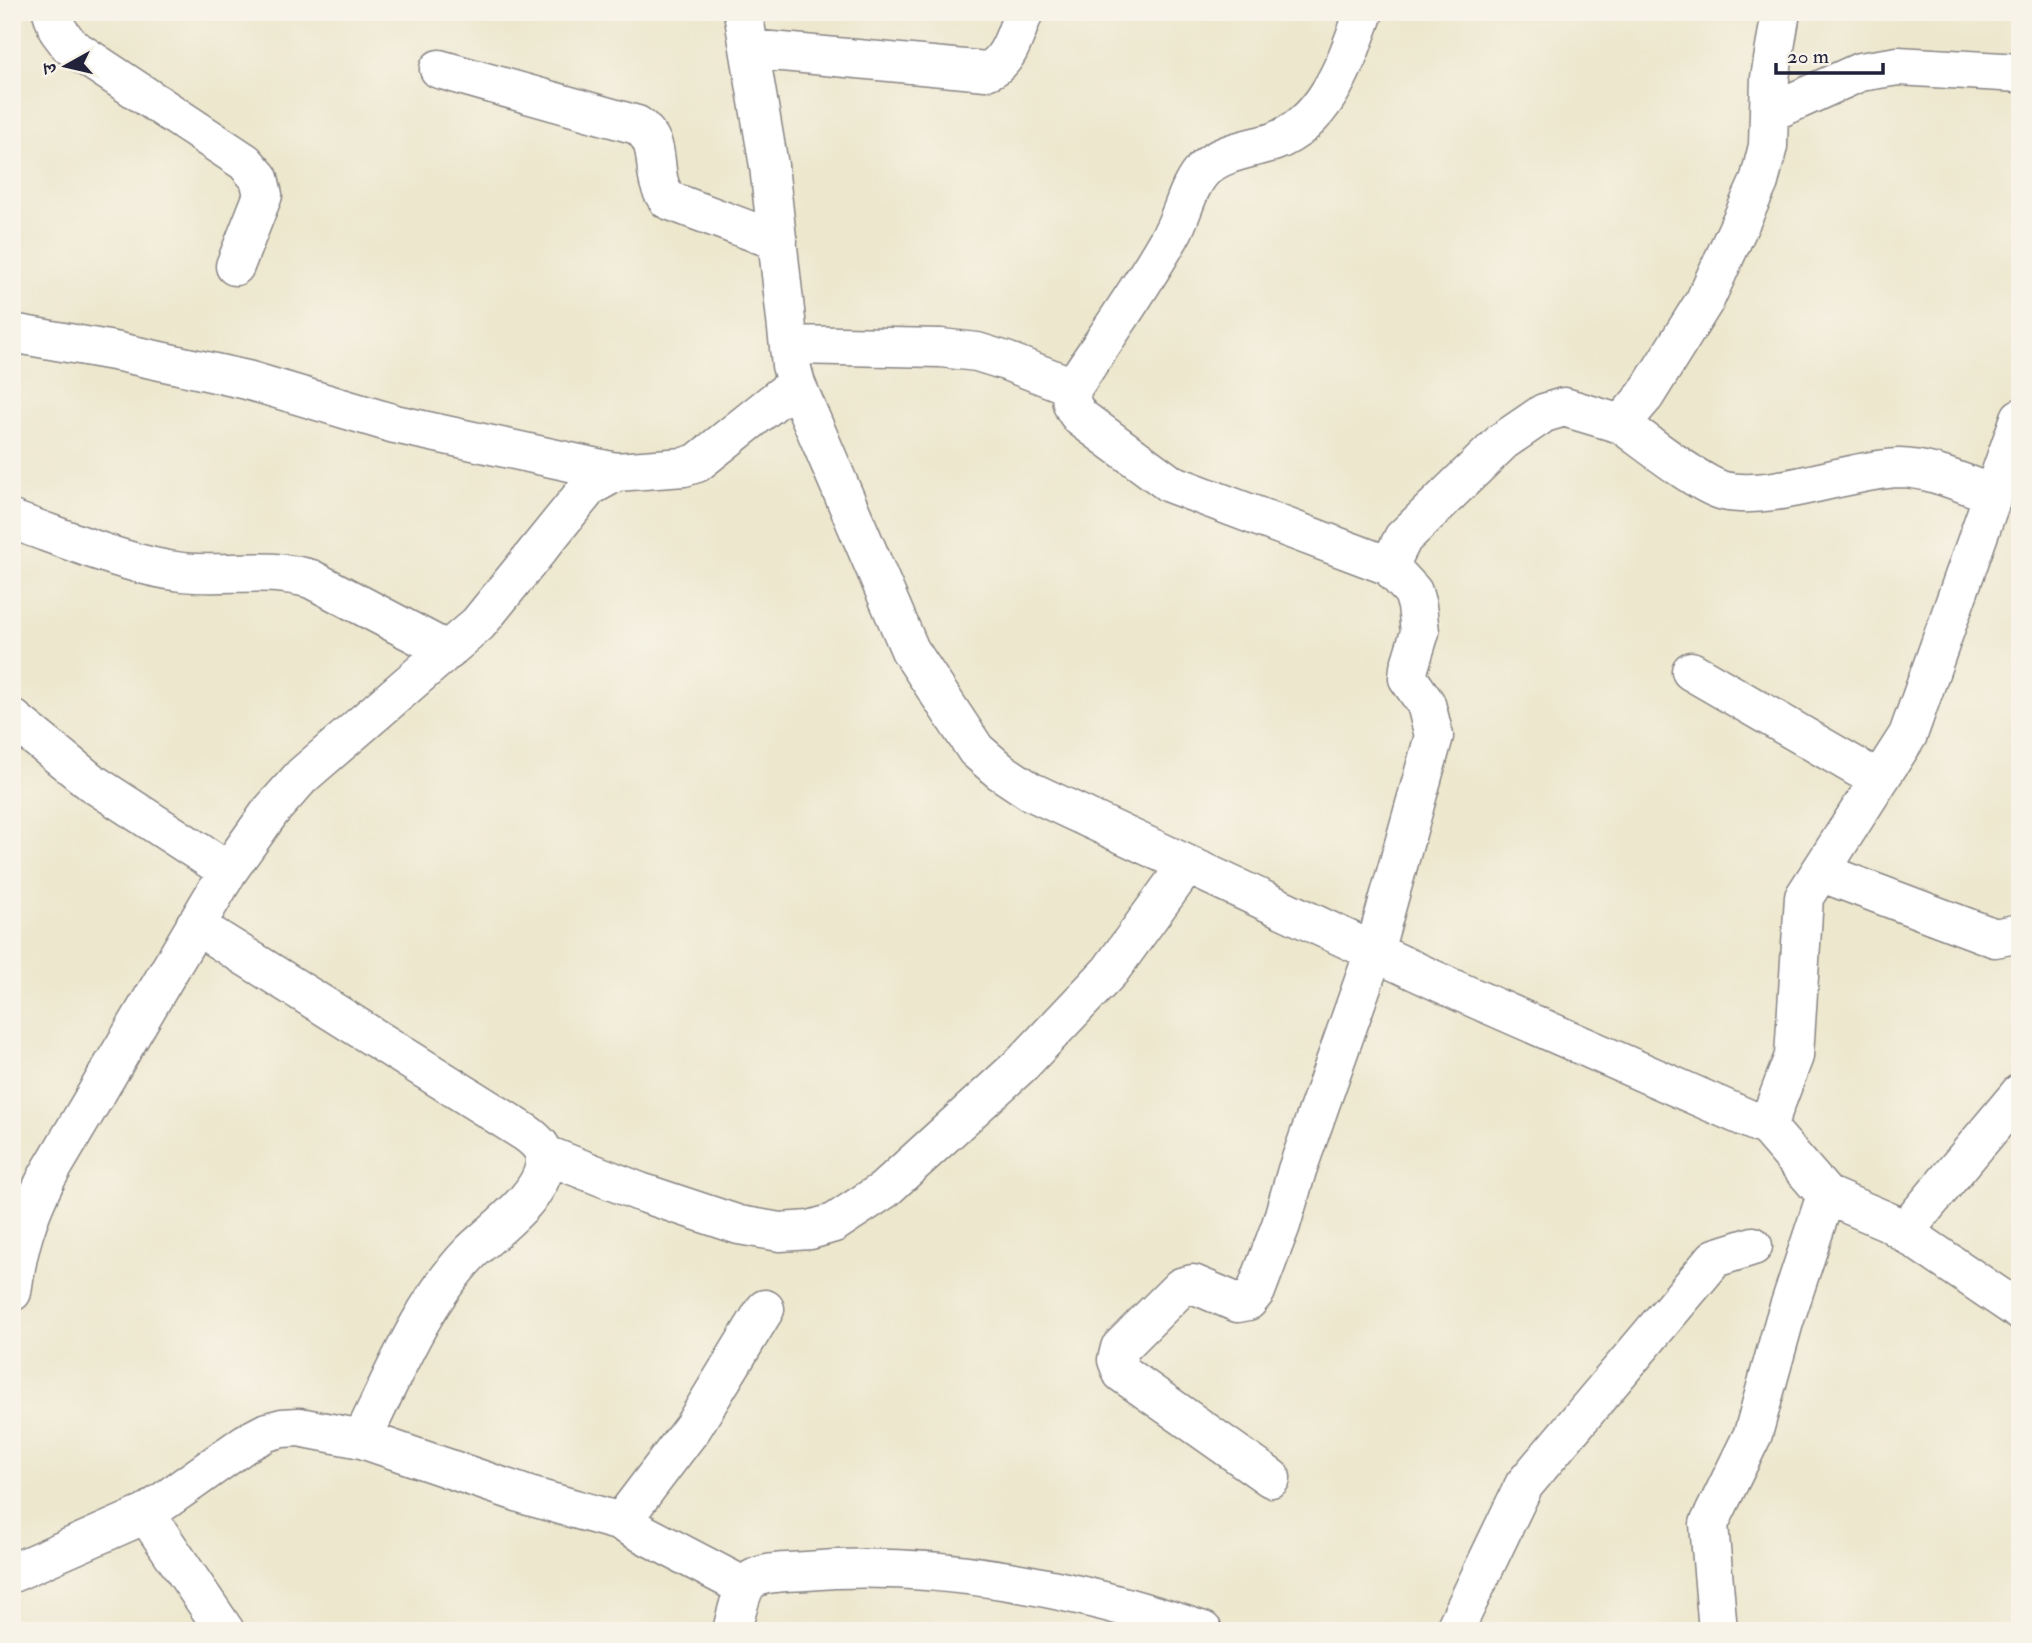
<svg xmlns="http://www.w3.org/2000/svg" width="2032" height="1643" viewBox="0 0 2032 1643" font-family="'IM FELL Double Pica','Noto Serif Devanagari',serif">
<rect width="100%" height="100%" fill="#f7f3e8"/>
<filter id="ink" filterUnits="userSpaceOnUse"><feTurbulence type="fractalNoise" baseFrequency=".0143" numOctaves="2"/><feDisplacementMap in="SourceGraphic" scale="14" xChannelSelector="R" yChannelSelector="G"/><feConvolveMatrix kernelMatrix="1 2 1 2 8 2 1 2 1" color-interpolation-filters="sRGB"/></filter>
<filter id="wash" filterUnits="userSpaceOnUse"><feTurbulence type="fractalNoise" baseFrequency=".00686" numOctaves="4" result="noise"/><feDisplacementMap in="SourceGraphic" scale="28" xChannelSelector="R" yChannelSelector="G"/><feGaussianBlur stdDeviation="1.57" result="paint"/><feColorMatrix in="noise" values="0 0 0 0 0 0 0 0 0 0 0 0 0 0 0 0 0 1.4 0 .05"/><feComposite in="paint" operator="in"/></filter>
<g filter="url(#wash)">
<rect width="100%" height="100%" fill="#ede7cd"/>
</g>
<g filter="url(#ink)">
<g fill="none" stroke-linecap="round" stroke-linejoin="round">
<!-- minor casing -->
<g stroke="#888484" stroke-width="41">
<path id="minor" d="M52,12L58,30L70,46L245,162L259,178L263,195L235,266
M743,12L769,166L791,365L796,384L910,650L976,750L1000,771L1030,791L1458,991L1767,1127L1826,1195L1889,1222L2020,1311
M750,49L986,71C1009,64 1015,33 1024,12
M439,69L637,125C667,145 647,174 668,200L778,241
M1769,113L1860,72L1898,66L2020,73
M12,333L119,352L247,380L395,424L616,472
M790,345L941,348L977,352L1006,361L1073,387
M1621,424C1645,441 1698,484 1724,491C1771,502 1847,470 1899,468C1930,468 1964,484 1992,494
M12,520C64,538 129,566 182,572C227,577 267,566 311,579L448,651
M1389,566L1403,538L1503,441L1544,413L1564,407L1621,424L1645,396L1705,300L1759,182L1768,146L1770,78L1781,12
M1691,671L1879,780
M12,718L91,782L228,871
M1820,872L1995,938L2020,933
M195,925L526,1133C537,1141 546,1149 545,1163C541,1198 493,1230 470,1253C422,1303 392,1378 362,1439
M1767,1127L1794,1056L1804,897L1908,735L2020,418
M544,1154L640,1192L739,1225L780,1232L810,1230L834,1223L884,1190L1023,1063L1110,971L1187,865
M1904,1232L2020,1093
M12,1292C18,1247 27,1217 47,1177L228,871L270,812L302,776L478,624L589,487L616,472L684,467L697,463L796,384
M1271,1478L1122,1373L1117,1360L1120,1348L1181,1287L1193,1284L1238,1303L1248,1301L1256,1291L1281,1225L1297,1170L1374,952L1434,736L1426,704L1408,678L1409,668L1420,632L1417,606L1413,592L1389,566L1169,483L1081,418C1072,407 1069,401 1073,387C1106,337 1142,287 1171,235C1183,215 1187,186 1204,169C1221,152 1251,149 1273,142C1327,122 1346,62 1364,12
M146,1514L225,1631
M621,1522L693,1427L765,1309
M12,1573L146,1514L246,1443L267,1432L282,1428L299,1427L362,1439L529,1496L621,1522L745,1587
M732,1631C735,1619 741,1589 750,1581C762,1571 790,1572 806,1571C938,1560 1078,1588 1203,1631
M1454,1631L1524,1485L1715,1258L1753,1246
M1718,1631L1709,1524L1753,1434L1784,1322L1826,1195"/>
</g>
<!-- minor -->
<use href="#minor" stroke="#fff" stroke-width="38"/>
</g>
</g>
<!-- margin -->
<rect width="2032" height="1643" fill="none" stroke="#f7f3e8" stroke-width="42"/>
<!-- north arrow -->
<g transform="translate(66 66) rotate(262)" stroke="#f7f3e8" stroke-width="5" paint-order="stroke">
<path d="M0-5L12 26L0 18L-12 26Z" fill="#22223b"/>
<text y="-10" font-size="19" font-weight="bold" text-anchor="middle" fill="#22223b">उ</text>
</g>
<!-- scale -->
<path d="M1776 63v10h107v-10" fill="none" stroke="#22223b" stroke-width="3.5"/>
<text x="1787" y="63" font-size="21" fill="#22223b" stroke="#f7f3e8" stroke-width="5" paint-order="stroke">20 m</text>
</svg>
